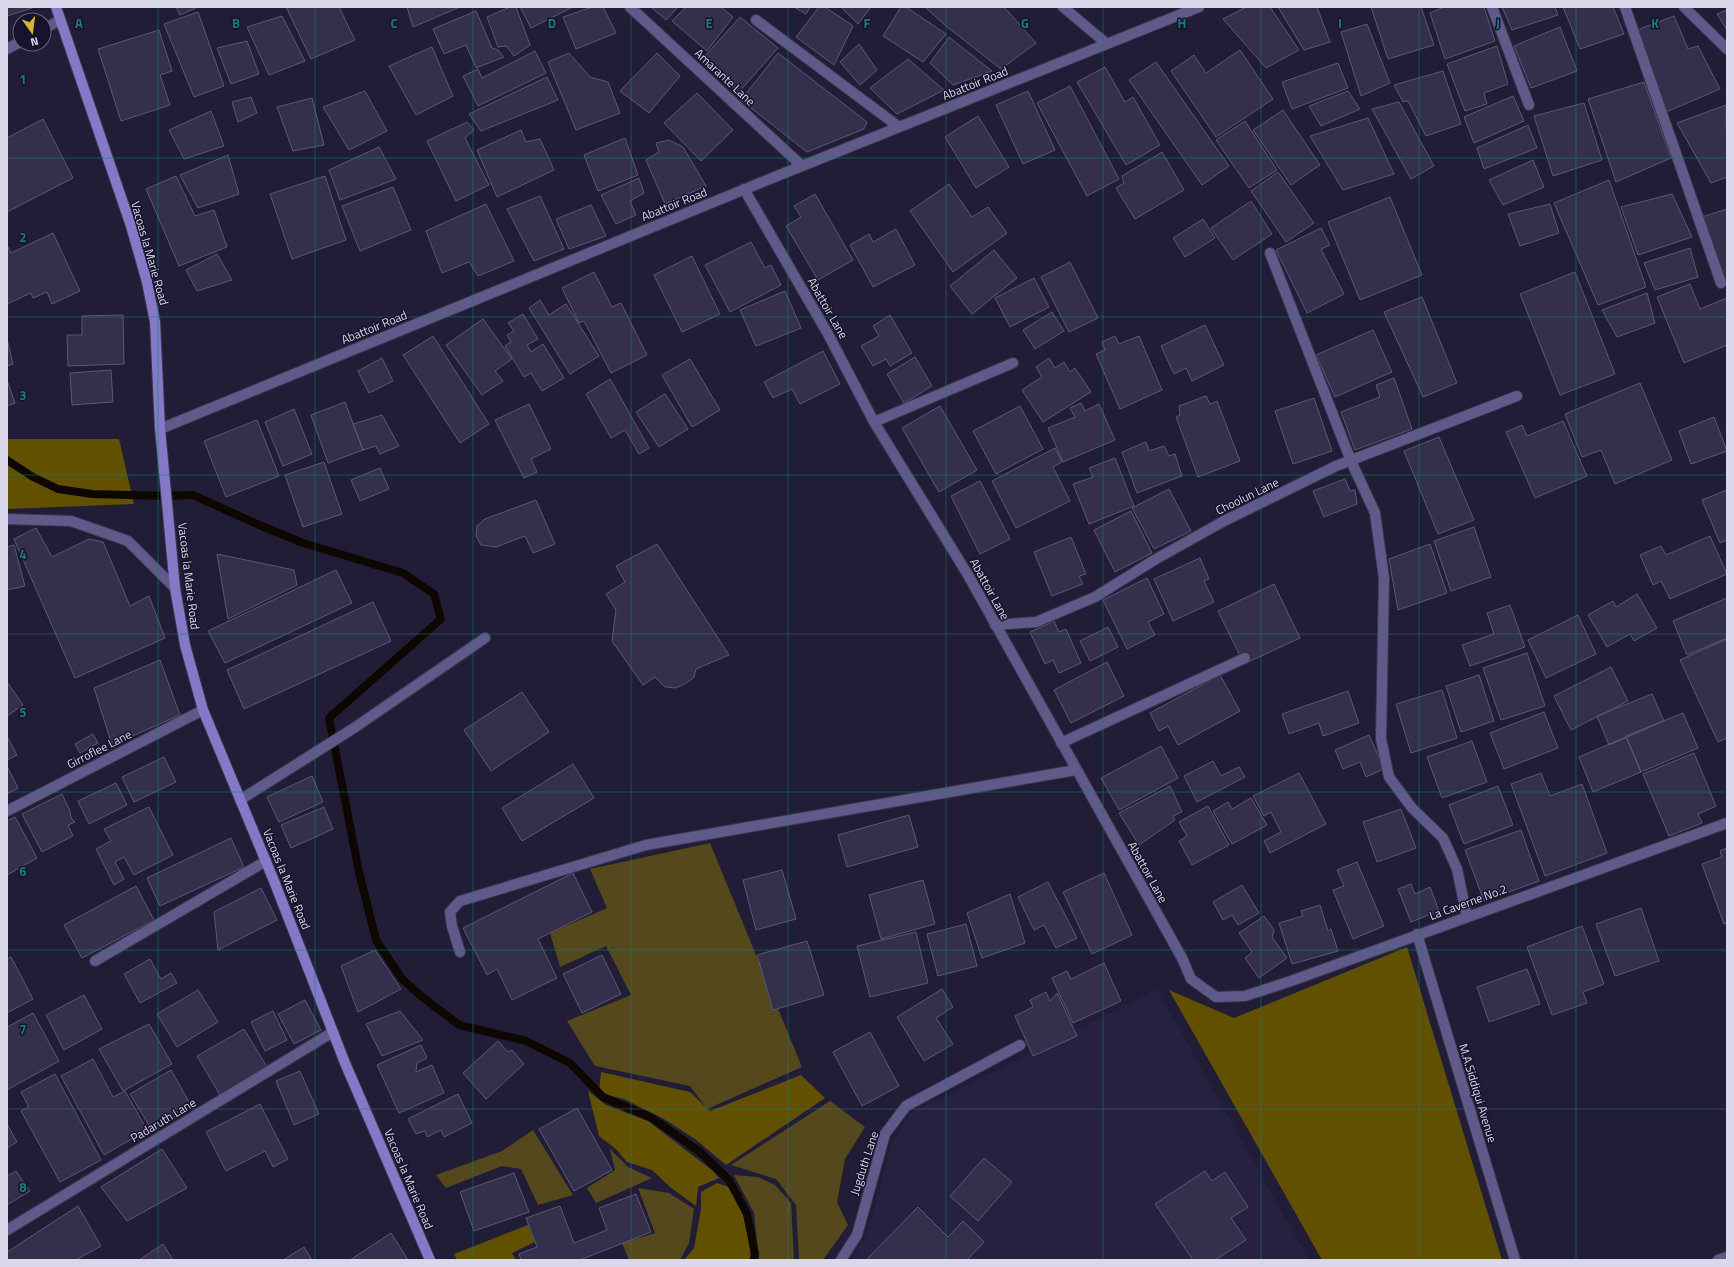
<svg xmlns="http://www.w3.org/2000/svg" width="1734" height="1267" viewBox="0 0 1734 1267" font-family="'Titillium Web',sans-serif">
<rect width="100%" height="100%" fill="#211d36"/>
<!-- built -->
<path fill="#262141" d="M1157,989L1309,1260H852L869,1227L892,1143L910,1113Z"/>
<!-- green -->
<path fill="#54481c" d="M710,843L802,1067L707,1109L690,1086L595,1066L567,1021L631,995L606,946L560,967L550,933L607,908L590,869Z
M830,1101L865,1127L845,1159L837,1202L848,1225L823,1260H799L796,1205L776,1179L731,1165Z
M533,1130L573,1195L538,1205L521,1169L502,1166L446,1188L436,1175L502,1151Z
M610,1149L628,1167L652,1178L596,1203L587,1188L615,1170Z
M734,1175L758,1177L775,1185L791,1203L794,1260H759L754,1213Z
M638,1188L669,1193L694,1209L689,1243L680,1260H629L622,1243L655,1233Z"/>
<!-- forest -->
<path fill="#625001" d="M7,439H119L134,504L7,509Z
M1407,947L1502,1260H1322L1169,990L1234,1018Z
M601,1072L690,1092L710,1111L801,1075L825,1098L726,1165L695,1139L664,1119L624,1099L599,1093Z
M588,1091L606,1105L648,1121L713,1171L719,1178L698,1187L696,1206L670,1187L652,1170L627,1162L616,1149L599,1136Z
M717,1183L729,1187C742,1210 754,1233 750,1260H684L694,1248L701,1209V1192Z
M528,1225L535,1242L512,1253L516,1260H457L454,1254Z"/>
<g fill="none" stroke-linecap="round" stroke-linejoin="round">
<!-- stream -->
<path stroke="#0e0700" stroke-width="8" d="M7,460L33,477L58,489L92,494L167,496L193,495L257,524L303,543L403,573L434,594L441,619L329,718L359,872L376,940L402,979L421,996L459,1025L526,1041L570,1063L603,1097L652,1118L700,1152L729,1180L747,1214L755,1254L754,1260"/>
</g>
<!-- building -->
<path fill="#34304b" stroke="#5b5775" d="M7,7H31L32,8L7,16Z
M176,7H198L180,15Z
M286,7H339L355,40L311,59Z
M407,7H460L413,27Z
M510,7H516L530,45L514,56L506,46L498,47L487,17Z
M520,7H573L531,28Z
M592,7H603L616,33L576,49L563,17Z
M651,7H678L666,20Z
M686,7H721L733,17L707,51L672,21Z
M794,7H810L806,14Z
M819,7H825L853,26L834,65L796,37Z
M841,7H871L858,24Z
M901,7H906L946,34L923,62L883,36Z
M925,7H1004L1036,43L1001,69L946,26Z
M1246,7H1270L1299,50L1266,68L1223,19Z
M1278,7H1317L1330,42L1304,50Z
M1371,7H1421L1434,45L1388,59Z
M1444,7H1484L1495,41L1445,59L1430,13Z
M1502,7H1555L1558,15L1512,30Z
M1563,7H1613L1624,34L1580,49Z
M1727,10V30L1717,14Z
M476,11L492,48L498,50L504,57L476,68L466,45L444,54L433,29Z
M198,12L224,86L194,97L164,24Z
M282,16L305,61L269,75L247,27Z
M1674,16L1688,49L1698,46L1720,89L1666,112L1637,30Z
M740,17L778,48L738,93L705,56Z
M1367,24L1390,83L1361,96L1341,32Z
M1560,27L1577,71L1531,88L1514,46Z
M159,30L172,71L160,75L170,105L121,121L98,49Z
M949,37L992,71L953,85L930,63Z
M247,41L259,74L231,84L217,48Z
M859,44L877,70L860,85L840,62Z
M1497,46L1508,84L1484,93L1487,104L1465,111L1447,64Z
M432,47L453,96L416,115L389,66Z
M1240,50L1273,99L1216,137L1171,71L1194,55L1206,73Z
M535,51L546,73L478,106L463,76L478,69L482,78Z
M569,53L590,77L608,82L620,113L576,130L548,62Z
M657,53L680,76L649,113L620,91Z
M778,53L867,122L864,129L807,152L741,100Z
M908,59L944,90L897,114L870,88Z
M1156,62L1229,166L1202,185L1129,80Z
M1338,63L1348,88L1292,109L1282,82Z
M1105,67L1125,102L1133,97L1160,145L1126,165L1077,82Z
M1443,71L1461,124L1426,136L1408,101L1403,102L1394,85Z
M547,77L558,100L481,131L469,114Z
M1644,82L1671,158L1616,182L1588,99Z
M1070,86L1119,179L1087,196L1037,103Z
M365,91L387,131L349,150L323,107Z
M1028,91L1055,150L1023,164L996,105Z
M1348,91L1360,109L1321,126L1309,106Z
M697,93L733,130L701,161L664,123Z
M1513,96L1524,121L1474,143L1464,117Z
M251,97L257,113L238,122L232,102Z
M312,98L324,145L293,151L277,107Z
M1399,102L1434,166L1411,179L1372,109Z
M1584,103L1602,160L1553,176L1534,116Z
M1726,105L1727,177L1711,183L1677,123Z
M1283,110L1320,165L1291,185L1253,130Z
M211,111L224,146L184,159L169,130Z
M978,116L1009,167L976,188L945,137Z
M1368,118L1394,174L1343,190L1310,136Z
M43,119L73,178L7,212V138Z
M1245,121L1277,170L1249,188L1216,140Z
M467,122L474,130L465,138L489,185L456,201L427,141Z
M1528,125L1537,148L1484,169L1477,148Z
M521,130L526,142L540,139L554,170L497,197L477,150Z
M625,138L638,175L598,191L584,155Z
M669,140L683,147L706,186L665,204L646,160L659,152L656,143Z
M379,147L396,179L340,200L329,170Z
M1162,152L1184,190L1135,219L1116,188L1124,183L1122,176Z
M228,155L239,194L198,208L180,175Z
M1533,160L1544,187L1503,205L1489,180Z
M1278,172L1314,223L1286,242L1251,191Z
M176,176L195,216L214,210L227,247L179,266L146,189Z
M325,176L346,240L292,259L270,194Z
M639,178L644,193L630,201L636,215L616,224L601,195Z
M1609,180L1646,287L1598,305L1554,203Z
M949,184L972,217L988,207L1007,233L953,272L910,211Z
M393,187L411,230L360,251L342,206Z
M815,194L853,260L818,280L786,226L801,217L794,206Z
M1672,194L1692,237L1638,255L1621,207Z
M540,196L564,249L534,261L507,209Z
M1390,197L1422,275L1360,300L1328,222Z
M1251,201L1272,234L1233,260L1211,228Z
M486,204L514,261L478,276L469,262L442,273L426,231Z
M1550,204L1559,233L1520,246L1508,214Z
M591,205L606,236L569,249L556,219Z
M1727,209V283H1726L1702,217Z
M1203,219L1215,238L1185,257L1173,238Z
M1321,228L1330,245L1321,249L1344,294L1307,313L1276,250Z
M896,229L915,265L873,287L850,245L869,234L873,242Z
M53,233L80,291L52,304L47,292L33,298L31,293L7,304V245L11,253Z
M751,242L765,268L771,265L781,285L730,312L705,265Z
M1690,248L1698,277L1655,290L1644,263Z
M994,250L1017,278L972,314L950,286Z
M217,254L232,280L197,291L186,270Z
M692,256L720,314L682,332L654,275Z
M1070,262L1098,318L1069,332L1041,277Z
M594,272L612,307L621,303L647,355L611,373L584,321L579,323L562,288Z
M1575,272L1615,374L1560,395L1520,294Z
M1034,278L1049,307L1010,327L995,298Z
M1690,284L1700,309L1727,298V345L1684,363L1657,297Z
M785,291L801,328L756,346L740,310Z
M1647,293L1655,323L1617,337L1602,310Z
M1422,297L1457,383L1423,397L1384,312Z
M540,300L549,315L566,304L599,356L570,374L529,308Z
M1052,312L1064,331L1035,349L1023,330Z
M523,314L538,339L527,345L531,352L543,344L564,378L542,391L531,373L524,377L505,346L511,342L507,335L514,331L508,323Z
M123,315L124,364L68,366L67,335H82V316Z
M890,315L912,353L890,366L886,359L873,366L861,346L879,336L873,326Z
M483,319L512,359L495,371L503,381L482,395L446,345Z
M1205,325L1224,365L1192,381L1186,368L1174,374L1161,346Z
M1373,330L1392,372L1335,397L1316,355Z
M433,336L489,424L460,443L403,355Z
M1115,336L1119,344L1139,336L1162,390L1120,409L1096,354L1105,350L1102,342Z
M7,339L13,364L7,366Z
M823,351L840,384L800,404L792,389L773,398L764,382Z
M915,357L932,386L904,403L887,374Z
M382,358L393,381L369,393L358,371Z
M1049,358L1055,368L1064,362L1070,372L1075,368L1091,392L1043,422L1022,390L1042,377L1036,367Z
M690,359L720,410L692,427L662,375Z
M111,370L113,402L72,405L70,373Z
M1394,378L1412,429L1355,450L1341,412L1380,397L1376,385Z
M610,379L649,448L639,454L625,430L611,438L586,394Z
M7,380L15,403L7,406Z
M1640,383L1672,460L1615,484L1601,450L1582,457L1565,414Z
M665,394L688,429L659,447L636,412Z
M1206,396L1210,404L1217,401L1240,461L1198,477L1176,417L1180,415L1179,406Z
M1314,398L1332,451L1293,464L1275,411Z
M345,402L363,450L328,463L311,415Z
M1081,403L1085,411L1099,404L1115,440L1063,462L1048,428L1075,417L1070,408Z
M529,404L551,449L531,459L537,472L524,478L495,420Z
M940,406L977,470L939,492L902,428Z
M1020,406L1043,449L996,474L973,431Z
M294,409L312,454L283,466L265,422Z
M382,415L399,446L380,454L376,446L363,450L353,424Z
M1714,417L1727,451L1691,464L1679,431Z
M257,420L279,476L226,497L204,441Z
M1563,421L1587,476L1535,498L1506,432L1522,425L1527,436Z
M1439,437L1474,520L1438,534L1404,451Z
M1146,442L1149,451L1164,446L1169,456L1175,454L1182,476L1137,493L1122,452Z
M1055,448L1062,462L1053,467L1070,501L1016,528L992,481Z
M1115,458L1134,506L1089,524L1073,484L1093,477L1089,468Z
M324,462L342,514L303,527L285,475Z
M380,468L389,489L360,501L351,480Z
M1345,479L1350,491L1355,490L1357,504L1324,517L1313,491Z
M980,481L1010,539L980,554L951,496Z
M1169,489L1191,531L1154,549L1132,508Z
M1727,490V540L1720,543L1702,500Z
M536,500L555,544L533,553L525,536L496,547L481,545L476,536L477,526L485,519Z
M1131,511L1152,553L1115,572L1094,530Z
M1474,527L1491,577L1451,591L1434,541Z
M36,528L52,557L89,539L103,542L130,606L149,596L165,638L75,678L14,539Z
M1710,536L1727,574L1670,599L1661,581L1653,585L1640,555L1661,546L1666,555Z
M1071,537L1086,574L1079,576L1083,584L1052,596L1034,552Z
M657,544L729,655L696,669L694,677L688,682L676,688L665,687L655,677L643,685L612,641L616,610L606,594L625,582L616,566Z
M1430,544L1447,593L1398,610L1389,559Z
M14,545L25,586L7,590V547Z
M217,554L294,570L297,585L228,619Z
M1200,558L1209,579L1204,581L1214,602L1173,621L1154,579Z
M336,570L352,603L225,663L208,631Z
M1147,578L1164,614L1148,622L1155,635L1127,649L1103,600Z
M1274,584L1300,638L1244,664L1218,611Z
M1637,594L1657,628L1634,641L1630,634L1607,647L1588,615L1613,601L1616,607Z
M1727,598V638L1687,655L1673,621Z
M373,602L391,641L244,709L227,670Z
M1510,605L1525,647L1470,666L1462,645L1494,634L1487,613Z
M1578,615L1596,654L1546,678L1528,640Z
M1054,621L1059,632L1066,629L1081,663L1059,673L1053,660L1045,664L1030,632Z
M1108,627L1118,647L1090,661L1080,641Z
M1727,639V738L1718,742L1680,660Z
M1527,653L1545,706L1501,720L1483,668Z
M160,660L180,715L112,745L94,688Z
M1107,662L1124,696L1071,723L1054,690Z
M1611,667L1628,701L1571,730L1554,696Z
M1220,675L1240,711L1178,745L1168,726L1159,731L1150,713Z
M1479,675L1494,721L1461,732L1446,686Z
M7,682L23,705L7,716Z
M1442,690L1457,738L1411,753L1396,704Z
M1348,691L1359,723L1323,736L1319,723L1289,734L1282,714Z
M522,692L549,732L491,771L464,730Z
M1652,694L1664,721L1609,745L1597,716Z
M1544,712L1558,748L1504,769L1490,733Z
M1683,713L1698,748L1641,772L1626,736Z
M93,734L98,743L80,753L75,744Z
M1369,735L1384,769L1366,777L1360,762L1343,769L1335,750Z
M1626,737L1641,772L1593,792L1579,757Z
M8,738L17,755L7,760V739Z
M1472,741L1487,782L1442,798L1427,757Z
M1161,746L1178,778L1119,810L1101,778Z
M1694,753L1716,806L1698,814L1702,823L1669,836L1643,774Z
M164,757L176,782L134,802L122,777Z
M1213,761L1221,776L1239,767L1245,777L1197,802L1184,776Z
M573,764L594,798L522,841L502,808Z
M7,766L18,788L7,794Z
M1299,773L1326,824L1270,853L1264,841L1281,832L1271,812L1264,816L1253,796Z
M1541,773L1550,796L1582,784L1607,853L1545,876L1511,784Z
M312,776L323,802L279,822L267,797Z
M116,783L127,805L89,824L78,801Z
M1170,786L1182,812L1173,816L1175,820L1139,845L1119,813Z
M1498,786L1513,825L1464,844L1449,805Z
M62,794L70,811L71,818L75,822L68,825L73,836L42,852L22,814Z
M1251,798L1267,825L1232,844L1213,811L1228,802L1232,809Z
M1208,806L1229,845L1192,865L1179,841L1187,836L1179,822Z
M149,807L173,855L134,875L124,857L115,862L124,879L114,885L96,849L111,841L104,829Z
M324,807L333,829L291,848L281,825Z
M1401,809L1416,848L1377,862L1363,822Z
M909,815L918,847L847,867L838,835Z
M15,817L37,858L7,875V821Z
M1521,830L1539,881L1484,901L1465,850Z
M231,838L244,867L160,906L147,878Z
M1727,848V923L1724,924L1702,864L1722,857L1720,851Z
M1357,862L1384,926L1353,939L1333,890L1344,886L1337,870Z
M782,870L796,919L756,930L743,880Z
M573,873L592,912L538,939L557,978L512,1000L497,969L487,975L463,928Z
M1104,873L1132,935L1092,954L1063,892Z
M923,880L935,924L881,939L869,895Z
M1048,882L1077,938L1056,948L1044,925L1034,930L1018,897Z
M1411,884L1415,894L1430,887L1439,911L1411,922L1398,889Z
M1242,885L1259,913L1238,925L1232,915L1223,920L1213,902Z
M136,886L154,920L82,958L64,925Z
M261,888L277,920L218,950L214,912Z
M1010,894L1025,943L982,958L967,913Z
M1320,905L1328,931L1331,929L1338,951L1292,964L1279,923L1303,916L1301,911Z
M1641,908L1659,961L1615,976L1596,924Z
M1264,916L1274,930L1272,937L1287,958L1259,978L1245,958L1252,952L1239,933Z
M966,924L977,966L938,976L927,934Z
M1582,926L1604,984L1583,992L1587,1003L1552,1015L1527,947Z
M916,932L928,983L870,997L857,946Z
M807,941L824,995L773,1010L757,955Z
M375,950L401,989L358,1012L341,966Z
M602,955L621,994L582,1013L563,974Z
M11,957L33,999L7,1013V959Z
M150,959L161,979L171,973L177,983L140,1003L124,974Z
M1104,963L1121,1001L1073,1023L1052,978L1067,971L1071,979Z
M1527,969L1540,1004L1489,1022L1477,987Z
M942,989L953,1007L936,1018L953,1044L924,1061L897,1017Z
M198,990L218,1022L177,1047L157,1014Z
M1046,992L1050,1001L1057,993L1077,1036L1033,1056L1015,1016L1033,1007L1030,1000Z
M84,995L102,1029L64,1050L46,1015Z
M305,1000L321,1030L294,1044L278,1014Z
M273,1011L287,1040L265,1051L251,1022Z
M400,1011L423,1040L382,1056L366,1024Z
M33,1013L59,1061L7,1090V1027Z
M149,1024L172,1064L123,1091L99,1049Z
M244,1029L267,1067L220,1095L197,1056Z
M870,1032L899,1086L862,1106L833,1052Z
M498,1041L508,1052L512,1050L524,1064L486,1099L463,1073Z
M421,1045L427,1058L417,1063L416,1072L432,1065L444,1093L399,1113L377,1065Z
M93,1059L113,1097L125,1091L147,1130L104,1155L61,1076Z
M171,1070L192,1107L152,1130L130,1094Z
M300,1071L319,1114L294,1125L276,1081Z
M55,1074L101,1160L60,1182L21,1111L29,1107L21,1092Z
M458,1094L472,1123L444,1137L441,1130L427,1137L425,1131L416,1134L408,1119Z
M260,1104L288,1159L273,1167L265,1151L226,1171L206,1132Z
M577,1108L612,1170L574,1191L539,1129Z
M7,1124L17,1142L7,1148Z
M162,1149L187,1188L127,1221L101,1187Z
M984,1158L1012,1182L978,1221L950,1196Z
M16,1171L30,1191L7,1205V1176Z
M1205,1171L1212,1181L1225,1172L1248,1207L1231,1218L1246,1240L1215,1260H1193L1155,1204Z
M514,1173L529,1212L474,1231L460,1192Z
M636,1194L651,1232L580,1260H521L519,1254L537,1247L526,1218L560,1206L574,1243L607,1230L599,1208Z
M78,1206L101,1246L76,1260H7V1252Z
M918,1207L948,1237L963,1221L984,1242L967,1260H866Z
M391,1233L408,1260H350Z
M163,1244L173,1260H139Z
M304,1247L312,1260H283Z"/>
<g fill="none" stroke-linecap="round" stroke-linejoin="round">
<!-- lane casing -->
<g stroke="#3b374f" stroke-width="12">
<path id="lane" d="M460,952L452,926L450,912L460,901L646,845L1076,770"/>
</g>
<!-- street casing -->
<g stroke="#3b374f" stroke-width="12">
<path id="street" d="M630,7L802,166
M1063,7L1107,44
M1492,7L1529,105
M1625,7L1721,283
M1684,7L1727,49
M756,20L899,127
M44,29L60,20
M7,49L20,42
M744,189L828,334L874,422L968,575L1182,958L1191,979L1216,997L1245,996L1291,981L1727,823
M1270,253L1351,461L1375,513L1384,578L1381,739L1389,777L1412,808L1443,838L1457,869L1467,917
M874,422L1013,363
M160,429L777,176L1199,7
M7,519L71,521L128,541L175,588
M995,625L1036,622L1095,597L1156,559L1224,521L1336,466L1517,396
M1061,743L1245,658
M240,800L354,728L485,638
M7,811L203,710
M1417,934L1515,1260
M95,961L266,861
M7,1230L333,1032
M841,1260L857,1235L885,1134L906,1106L1020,1045
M1718,1260L1727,1257"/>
</g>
<!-- secondary casing -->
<g stroke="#3b374f" stroke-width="12">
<path id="secondary" d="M56,7L131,226L147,282L155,322L160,429L175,588L185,645L203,710L274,881L345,1063L430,1260"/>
</g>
<!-- lane -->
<use href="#lane" stroke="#605a8b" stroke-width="10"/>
<!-- street -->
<use href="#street" stroke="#605a8b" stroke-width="10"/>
<!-- secondary -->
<use href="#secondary" stroke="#8579c7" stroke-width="10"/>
</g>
<!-- grid -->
<path fill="none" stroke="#197b74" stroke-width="1" stroke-opacity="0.55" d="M158,7V1260M315,7V1260M473,7V1260M631,7V1260M788,7V1260M946,7V1260M1103,7V1260M1261,7V1260M1419,7V1260M1576,7V1260M7,158H1727M7,317H1727M7,475H1727M7,634H1727M7,792H1727M7,950H1727M7,1109H1727"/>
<g text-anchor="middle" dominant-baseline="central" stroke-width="3" stroke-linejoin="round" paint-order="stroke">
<!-- street labels -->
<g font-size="12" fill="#dad8ea" stroke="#18132c">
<text transform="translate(725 77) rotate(43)">Amarante Lane</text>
<text transform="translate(975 83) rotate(-22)">Abattoir Road</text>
<text transform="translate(674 204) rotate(-22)">Abattoir Road</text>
<text transform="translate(150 253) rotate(74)">Vacoas la Marie Road</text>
<text transform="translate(828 308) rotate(60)">Abattoir Lane</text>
<text transform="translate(374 327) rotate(-22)">Abattoir Road</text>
<text transform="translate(1247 496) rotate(-26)">Choolun Lane</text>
<text transform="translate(189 576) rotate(83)">Vacoas la Marie Road</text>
<text transform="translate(990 589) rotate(61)">Abattoir Lane</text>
<text transform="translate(99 749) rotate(-27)">Girroflee Lane</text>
<text transform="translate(1148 872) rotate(61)">Abattoir Lane</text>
<text transform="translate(287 879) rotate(68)">Vacoas la Marie Road</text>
<text transform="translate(1468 902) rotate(-20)">La Caverne No.2</text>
<text transform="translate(1478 1093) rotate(73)">M.A.Siddiqui Avenue</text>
<text transform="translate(163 1120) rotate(-31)">Padaruth Lane</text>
<text transform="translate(864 1163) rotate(-72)">Jugduth Lane</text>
<text transform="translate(409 1179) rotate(67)">Vacoas la Marie Road</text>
</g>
</g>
<g font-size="13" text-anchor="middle" font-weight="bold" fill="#197b74" stroke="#18132c" stroke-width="3" stroke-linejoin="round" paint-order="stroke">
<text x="79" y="28">A</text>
<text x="236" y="28">B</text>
<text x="394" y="28">C</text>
<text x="552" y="28">D</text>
<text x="709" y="28">E</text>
<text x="867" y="28">F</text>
<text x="1025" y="28">G</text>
<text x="1182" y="28">H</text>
<text x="1340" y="28">I</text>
<text x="1498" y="28">J</text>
<text x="1655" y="28">K</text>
<text x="23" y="84">1</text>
<text x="23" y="242">2</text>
<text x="23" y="400">3</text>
<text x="23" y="559">4</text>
<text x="23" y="717">5</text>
<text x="23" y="876">6</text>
<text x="23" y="1034">7</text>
<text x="23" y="1192">8</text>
</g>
<!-- border -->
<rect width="1734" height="1267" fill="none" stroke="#dad8ea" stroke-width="16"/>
<!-- north arrow -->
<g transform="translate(32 32) rotate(166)"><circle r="19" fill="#18132c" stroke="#666278"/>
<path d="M0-3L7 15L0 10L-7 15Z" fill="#d6b534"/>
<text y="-6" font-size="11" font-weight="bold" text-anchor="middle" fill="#dad8ea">N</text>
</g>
</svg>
